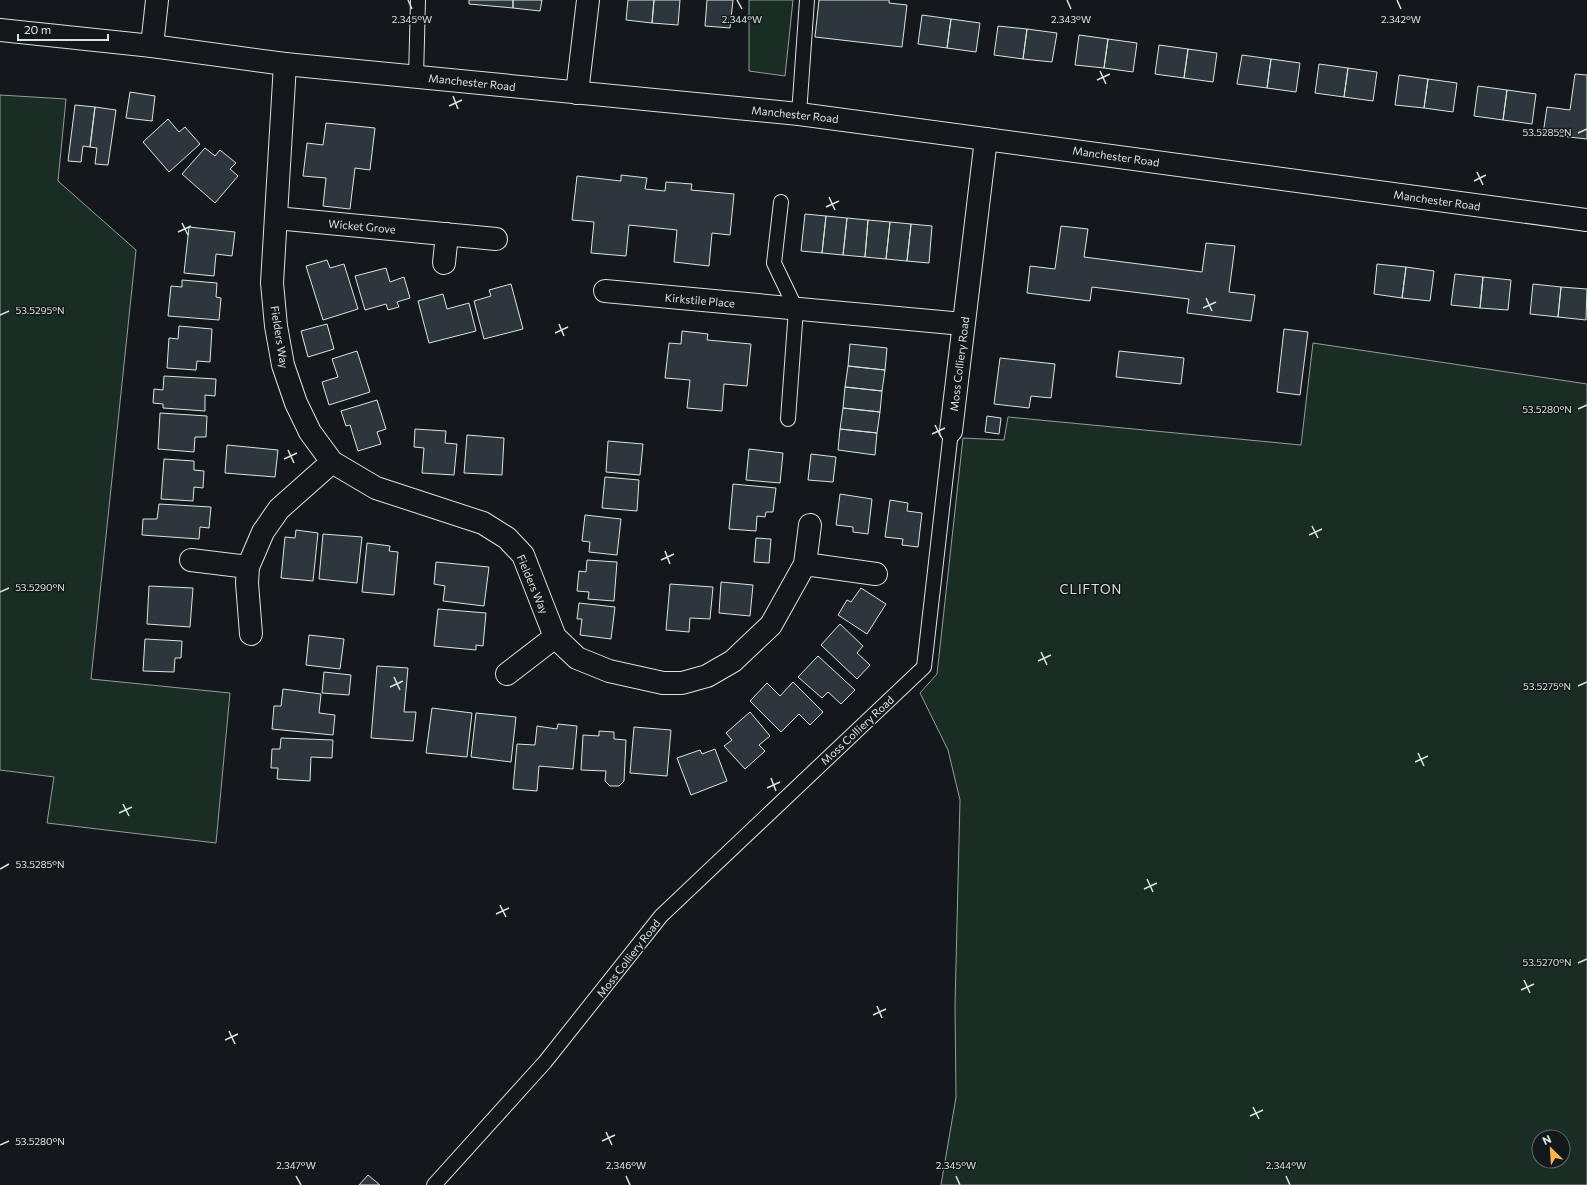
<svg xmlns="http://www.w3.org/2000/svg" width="1587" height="1185" viewBox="0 0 1587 1185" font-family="Commissioner,sans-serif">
<rect width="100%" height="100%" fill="#14181c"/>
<!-- green -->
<path fill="#1a2d24" stroke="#939e99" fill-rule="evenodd" d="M749,0H793L785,76L749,71Z
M0,95L66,99L58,181L136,250L91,679L230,693L216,843L47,823L54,777L0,770Z
M1313,343L1587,384V1185H941L956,1097L955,1005L960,800L948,750L920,693L937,674L963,438L1004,440L1008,417L1301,445ZM1539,1137H1563V1161H1539Z"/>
<!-- building -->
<path fill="#2c363c" stroke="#d8e6dc" d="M469,0H513V8L469,4Z
M513,0H542L540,11L513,8Z
M628,0H654L652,23L626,20Z
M654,0H680L678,25L652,23Z
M707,0H733L730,28L705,26Z
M819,0H889V3L907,5L902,47L815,37Z
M922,15L951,19L947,48L918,44Z
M951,19L980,23L976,52L947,48Z
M998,26L1027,29L1023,59L994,55Z
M1027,29L1057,33L1052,62L1023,59Z
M1079,35L1108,39L1104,68L1075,65Z
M1108,39L1137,43L1133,72L1104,68Z
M1159,45L1188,49L1184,78L1155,74Z
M1188,49L1217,53L1213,82L1184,78Z
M1242,55L1271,59L1267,88L1237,84Z
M1271,59L1300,63L1296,92L1267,88Z
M1319,64L1348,68L1344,97L1315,93Z
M1348,68L1377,72L1373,101L1344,97Z
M1575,74L1587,75V139L1543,134L1547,107L1570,110Z
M1399,75L1428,79L1424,108L1395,105Z
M1428,79L1457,83L1453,112L1424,108Z
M1478,86L1507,90L1503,120L1474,116Z
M1507,90L1536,94L1532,124L1503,120Z
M130,92L155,96L152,121L126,118Z
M75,105L95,107L90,147L83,146L81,162L68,161Z
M95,107L116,110L108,165L95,164L97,148L90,147Z
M168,119L179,132L185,127L200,144L169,172L143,142Z
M326,123L375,128L370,170L355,168L350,209L323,206L326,178L303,176L307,143L323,145Z
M205,148L215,156L220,150L236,163L230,169L238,176L215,203L182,174Z
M621,175L647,178L645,189L665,191L666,182L692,184L691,190L734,194L730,235L712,233L709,266L674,262L677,230L629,225L626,256L591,253L594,222L572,220L577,176L621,181Z
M805,214L826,216L822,253L801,251Z
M826,216L847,218L843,255L822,253Z
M847,218L868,220L865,257L843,255Z
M868,220L890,222L886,259L865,257Z
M890,222L911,224L907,261L886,259Z
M911,224L932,226L929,263L907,261Z
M1061,226L1088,229L1084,257L1202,272L1206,243L1235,246L1229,292L1255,295L1251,321L1187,313L1189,299L1092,287L1090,301L1027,293L1030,266L1055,269Z
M189,227L235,232L232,256L216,254L214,276L184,273Z
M327,260L330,268L344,264L358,309L323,320L306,266Z
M1377,264L1406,267L1402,298L1374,294Z
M1406,267L1434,271L1430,301L1402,298Z
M386,268L390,282L404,277L410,298L397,302L399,307L388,310L386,304L365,310L355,276Z
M1455,274L1483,277L1480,308L1451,305Z
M1483,277L1511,280L1508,310L1480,308Z
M182,280L217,283L216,297L221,298L219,320L168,316L171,286L182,287Z
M511,284L523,329L484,339L474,301L491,296L489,290Z
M1533,284L1561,287L1558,317L1530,314Z
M1561,287L1587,289L1586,320L1558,317Z
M443,294L447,309L469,303L476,331L429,343L418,301Z
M327,324L334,349L308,357L301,331Z
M179,326L212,329L210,362L197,361L196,370L167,368L169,338L178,339Z
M1284,329L1308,332L1300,395L1277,392Z
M682,331L708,334L707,340L751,344L747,386L724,384L722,411L687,408L690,380L665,378L669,343L681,344Z
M850,344L887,348L885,370L848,366Z
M357,351L370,392L329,405L322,382L338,377L332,359Z
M1119,351L1184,358L1181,384L1116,377Z
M1000,358L1055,364L1051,398L1031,396L1029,408L994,404Z
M848,366L885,370L882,391L845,387Z
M164,376L216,379L215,396L205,395V411L163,408V404L153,403L154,389L163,390Z
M845,387L882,391L880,412L843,408Z
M377,400L386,429L377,432L381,444L358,451L350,425L346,426L341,411Z
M843,408L880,412L877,433L840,429Z
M160,413L207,416L206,437H195L194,452L158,449Z
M987,416L1001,418L999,434L985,432Z
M415,429L446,431L445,443L457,444L454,475L422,473L424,448L414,447Z
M840,429L877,433L875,455L838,450Z
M467,435L504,438L502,475L464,473Z
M608,441L643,444L640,475L606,472Z
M227,445L278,450L275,477L225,473Z
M749,449L783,453L780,483L746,480Z
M811,454L836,457L833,482L808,480Z
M164,459L194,461V470L204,471L203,488L194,487L193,501L161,499Z
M605,477L639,480L637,511L602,508Z
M733,484L776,488L773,512H766L765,517L757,516L756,531L729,529Z
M840,494L872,499L868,534L853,532V527L836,525Z
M890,500L908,503L907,511L922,513L918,547L902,545L903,539L885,537Z
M159,504L211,507L209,528L200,527L199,539L142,535L143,519H157Z
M585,515L621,519L617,555L589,552L590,542L582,541Z
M296,530L318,533L313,581L281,578L285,537L295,538Z
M323,534L362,537L357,583L319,579Z
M756,538L771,539L769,563L754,562Z
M367,543L390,546L389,551L398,552L394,595L362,592Z
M587,560L617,562L614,601L588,599L589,592L577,591L579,571L586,572Z
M436,562L489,567L484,606L443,601L445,586L434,584Z
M721,582L753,585L750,616L719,613Z
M670,584L713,587L710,619L690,618L689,632L666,630Z
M149,586L193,588L190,627L147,624Z
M861,588L886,604L867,634L838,615L847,600L851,602Z
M579,603L615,607L611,639L580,635L582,619H577Z
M438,609L486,613L483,646L476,645V650L434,646Z
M840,624L863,646L857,653L870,665L857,679L821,645Z
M309,635L344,639L340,669L306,665Z
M145,639L182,641L181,658H175L174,672L143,671Z
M818,656L855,690L841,704L828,692L822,698L798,677Z
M377,666L408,668L404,712H416L413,741L371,738Z
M324,672L351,675L349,695L322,693Z
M793,682L823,712L810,725L799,714L781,732L750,701L767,683L780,696Z
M283,689L321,694L319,713L335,715L333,735L272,729L274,706H281Z
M432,708L472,713L467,757L426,753Z
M750,712L770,736L759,745L765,751L745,769L724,746L732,740L726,733Z
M476,713L516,717L511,762L471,757Z
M558,724L577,726L573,769L539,766L537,791L513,789L517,744L535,745L537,726L557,729Z
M634,727L671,730L667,776L630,773Z
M599,731L614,732V739L626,740L624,781L619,786H610L605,781L606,771L581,770L583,735L599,736Z
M281,738L333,740L332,758L311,757L310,781L277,779L278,768H271L272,749H280Z
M715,749L727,781L691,795L677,758L700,750L702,754Z
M368,1175L380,1185H359Z"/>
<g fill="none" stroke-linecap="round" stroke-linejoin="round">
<!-- lane casing -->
<g stroke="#d8e6dc" stroke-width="16">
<path id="lane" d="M416,77L418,0
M799,114L807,0
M781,202L774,263L796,309L788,419
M434,1185L545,1062L661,916L924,667L951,431"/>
</g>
<!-- street casing -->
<g stroke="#d8e6dc" stroke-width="24">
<path id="street" d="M152,46L157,0
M285,64L272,283L276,326L283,365L296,403L310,432L332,462L376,488L483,523L507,538L523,555L555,637L577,658L609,671L663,683H682L707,676L733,661L771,625L805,564L810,525
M577,93L588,0
M276,218L496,239
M444,263L447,234
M605,291L963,324
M951,431L986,139
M191,560L248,567
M805,564L876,574
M251,634L247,583L248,567L263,532L279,509L332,462
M507,674L555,637"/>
</g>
<!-- primary casing -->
<g stroke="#d8e6dc" stroke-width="24">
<path id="primary" d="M0,30L152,46L285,64L799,114L1587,220"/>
</g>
<!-- lane -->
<use href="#lane" stroke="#14181c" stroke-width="14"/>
<!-- street -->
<use href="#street" stroke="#14181c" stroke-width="22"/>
<!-- primary -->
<use href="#primary" stroke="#14181c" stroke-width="22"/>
</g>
<!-- ticks -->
<path fill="none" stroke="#d8e6dc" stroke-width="1.5" d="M408,0L412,9M737,0L742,9M1067,0L1071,9M1397,0L1401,9M1100,71L1106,84M1097,80L1110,74M453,96L458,109M449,106L462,100M1578,133L1587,129M1477,172L1483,185M1474,181L1486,175M829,197L835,210M826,207L839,201M182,223L188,235M178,232L191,226M1206,298L1212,311M1203,308L1216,302M0,315L9,311M559,324L564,336M555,333L568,327M1578,409L1587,405M935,425L941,437M932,434L945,428M288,450L294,463M284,459L297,453M1312,526L1318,538M1309,535L1322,529M665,551L670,564M661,560L674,554M0,592L9,588M1041,652L1047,665M1038,661L1051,655M394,677L400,690M1578,686L1587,682M390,687L403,681M1418,753L1424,766M1415,762L1428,756M771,778L776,791M767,788L780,782M123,804L129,816M119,813L132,807M0,869L9,864M1147,879L1153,892M1144,889L1157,883M500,905L506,917M496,914L509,908M1578,963L1587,959M1524,980L1530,993M1521,990L1534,984M877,1006L882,1018M873,1015L886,1009M229,1031L235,1044M225,1040L238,1034M1253,1107L1259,1119M1250,1116L1263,1110M606,1132L612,1145M602,1141L615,1135M0,1145L9,1141M296,1176L301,1185M626,1176L630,1185M956,1176L960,1185M1286,1176L1290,1185"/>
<g text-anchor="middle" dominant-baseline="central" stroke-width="3" stroke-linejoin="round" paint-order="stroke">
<!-- street labels -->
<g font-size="11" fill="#d8e6dc" stroke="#14181c">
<text transform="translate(472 82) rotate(6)">Manchester Road</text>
<text transform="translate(795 114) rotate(6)">Manchester Road</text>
<text transform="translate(1116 156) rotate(8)">Manchester Road</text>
<text transform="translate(1437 200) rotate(8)">Manchester Road</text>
<text transform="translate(362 226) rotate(5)">Wicket Grove</text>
<text transform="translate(700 300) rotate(5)">Kirkstile Place</text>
<text transform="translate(280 337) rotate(81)">Fielders Way</text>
<text transform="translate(959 364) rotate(-83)">Moss Colliery Road</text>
<text transform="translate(533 584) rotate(67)">Fielders Way</text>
<text transform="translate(857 730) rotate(-43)">Moss Colliery Road</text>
<text transform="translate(628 958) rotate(-52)">Moss Colliery Road</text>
</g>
<!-- quarter labels -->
<g font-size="13" letter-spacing="1" fill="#d8e6dc" stroke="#14181c">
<text x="1091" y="589">CLIFTON</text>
</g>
</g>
<g font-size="10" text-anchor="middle" fill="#d8e6dc" stroke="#14181c" stroke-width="3" stroke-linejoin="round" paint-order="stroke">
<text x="412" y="23">2.345°W</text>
<text x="1071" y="23">2.343°W</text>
<text x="1401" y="23">2.342°W</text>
<text x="742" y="23">2.344°W</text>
<text x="1547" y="136">53.5285°N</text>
<text x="40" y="314">53.5295°N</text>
<text x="1547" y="413">53.5280°N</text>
<text x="40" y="591">53.5290°N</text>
<text x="1547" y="690">53.5275°N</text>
<text x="40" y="868">53.5285°N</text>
<text x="1547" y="966">53.5270°N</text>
<text x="40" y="1145">53.5280°N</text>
<text x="296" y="1169">2.347°W</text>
<text x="626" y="1169">2.346°W</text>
<text x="956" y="1169">2.345°W</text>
<text x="1286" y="1169">2.344°W</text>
</g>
<!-- north arrow -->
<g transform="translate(1551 1149) rotate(335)"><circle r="19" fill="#14181c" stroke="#626a69"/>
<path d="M0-3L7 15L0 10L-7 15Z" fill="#ffb74d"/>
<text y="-6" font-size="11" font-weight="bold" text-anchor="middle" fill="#d8e6dc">N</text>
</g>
<!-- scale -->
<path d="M18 34v6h90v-6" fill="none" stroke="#d8e6dc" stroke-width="2"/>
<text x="24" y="34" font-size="12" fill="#d8e6dc" stroke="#14181c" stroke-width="3" paint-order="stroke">20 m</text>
</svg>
